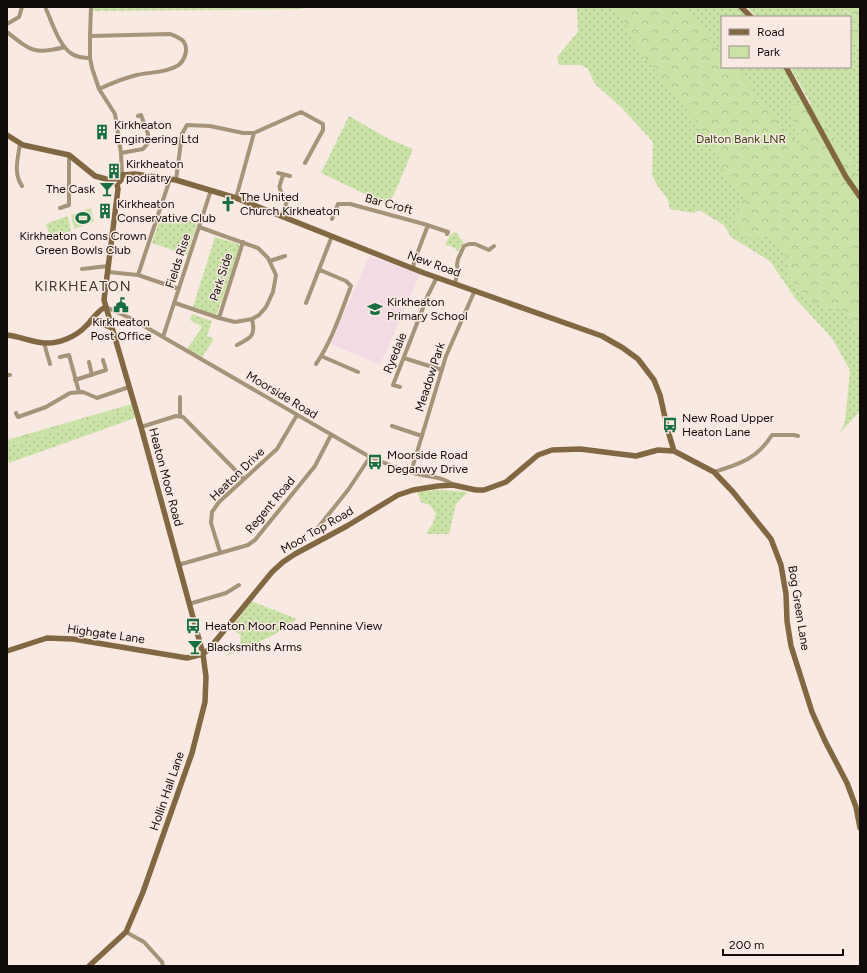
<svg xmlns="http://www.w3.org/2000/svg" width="867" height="973" viewBox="0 0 867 973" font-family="Figtree,sans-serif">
<defs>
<pattern id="green-dots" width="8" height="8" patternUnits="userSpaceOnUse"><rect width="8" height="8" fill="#cae2a6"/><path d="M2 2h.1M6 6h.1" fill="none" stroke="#acc18e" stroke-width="1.8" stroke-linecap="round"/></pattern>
<pattern id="forest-crowns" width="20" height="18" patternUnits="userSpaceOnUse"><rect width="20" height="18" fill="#cae2a6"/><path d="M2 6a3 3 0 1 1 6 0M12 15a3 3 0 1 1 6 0" fill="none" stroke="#acc18e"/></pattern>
</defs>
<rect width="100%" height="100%" fill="#f8e9e2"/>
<!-- industrial -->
<path fill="#f3dbe5" d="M369,256L420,274L380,365L331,344Z"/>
<!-- green -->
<path fill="url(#green-dots)" d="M93,7H302L303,9L92,11Z
M577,7H737L747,17H722V67H786L807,113L860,328L858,330L860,331V411L839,434L845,422L850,370L832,338L795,298L770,261L731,237L724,225L699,210L694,213L670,209L667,198L657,185L652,175L653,142L621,107L595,84L588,69L581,65H559L557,57L578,32Z
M747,7H840C847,15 852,13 860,19V27L850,25V17H756Z
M850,41L860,46V176L832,135L814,104H811L790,67H850Z
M349,116L387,138L413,149L396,190L388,205L321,173Z
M161,215L172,219L173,215L197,223L187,255L152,243Z
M68,216L71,231L50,237L46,224Z
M455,232L458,234V236L464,242L458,251L453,247L445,245L450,235Z
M215,237L239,244L240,248L217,314L214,315L193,307Z
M192,314L212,321L207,336L214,339L202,357L187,349L201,329V326L190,320Z
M132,404L135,418L9,463L7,458V446L129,409Z
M438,490L468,492L456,504L449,534H426L433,523L436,514L430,505L421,502L417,492Z
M251,601L297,619C276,636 250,647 225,656L240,644L241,635L231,629Z"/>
<!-- forest -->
<path fill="url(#forest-crowns)" d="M615,7H685L722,53V67H735L784,129L804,149L793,121L789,104H814L832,135L860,176V331L855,329L844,310L825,307L810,300L790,279L786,256L768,237L758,238L741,237L734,223L744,196L726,180L714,145L646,59L633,40L623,18Z
M840,7H857L860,10V21C854,12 847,15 840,7Z
M850,25L860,27V46L850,41Z
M132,404L129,409L7,446V440Z"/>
<!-- pitch -->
<path fill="#cae2a6" d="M91,208L94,222L74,229L71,215Z"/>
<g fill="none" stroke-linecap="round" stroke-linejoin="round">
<!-- street -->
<path stroke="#a5937a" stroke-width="4" d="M91,7L90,36V58L92,68L99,89L115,114L121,153L122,175
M46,9C52,22 59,46 72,54C77,57 84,58 90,58
M7,24L19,17L22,7
M7,32C31,51 34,55 65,47
M90,36L170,34C175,36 181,38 184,42C189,50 184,62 177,66C165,73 150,72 137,75C124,78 112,83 99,89
M20,144C18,158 13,173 22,186
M121,153L143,149L148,143V134L141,115L138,116
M278,173L290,176
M176,180L182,134L187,125L210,126L243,133H254L301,112L323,124V130L305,163
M236,198L254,133
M60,208L69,205V155
M282,216L287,201C279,186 277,193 283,175
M332,219L338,204H350L424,224L448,232L447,234
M270,261L285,256
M82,269L108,266
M413,269L414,262L428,225
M108,272L138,275L179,289
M138,275L170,179
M455,283L458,271L457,265L458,259L464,246L469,244H475L489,250L494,246
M175,303L219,318L235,322L252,319L259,315L266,307L273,292L276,275L268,258L258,248L199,227
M306,303L332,236
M106,307L132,319L370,457C384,463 399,469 414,473C426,477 443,476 453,485
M219,318L243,242
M163,337L211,190
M44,343L50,364
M237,345C251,338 256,336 252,319
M321,356L358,372
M60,357L69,355L79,392
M404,358L442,370
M89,362L92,375
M316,364C332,341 341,312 351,286L346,281L320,270
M7,375H10
M75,380L106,370L103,360
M400,387L393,385L428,295L437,277
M16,413L18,417L46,407L70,393L83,392L97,398L129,387
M180,416V397
M392,426L422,436
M141,427L176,416L183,417L244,479
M411,472L446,356L475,290
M714,472C739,464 757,459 772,435H794L798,436
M312,535L348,490L370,457
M220,552L211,523L212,512L219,502L277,449L297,415
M178,565L248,545L255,540L315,466L331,435
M189,604L226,593L239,585
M126,932L144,942L162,962L163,966"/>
<!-- secondary -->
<path stroke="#826842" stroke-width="5.5" d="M741,7L751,17
M786,67L846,177L860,197
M7,135L23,145L69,155L95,176L113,181L117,184
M117,184L121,180L122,175L135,174L176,180L236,198L424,273L602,336L623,348L638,359L654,380L660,395L668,431L674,451
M91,320L110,327
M7,335C19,336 31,342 44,343C58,344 76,337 86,326C93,320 97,310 106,307
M7,651L47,638L73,639L187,658L203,654L209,649L272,572L283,562L295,554L347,526L398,495L413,490L438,486L453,485L476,490H484L506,482L538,455L552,450L580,449L636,456L658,450L674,451L714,472L733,492L771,539L781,565L786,594L787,621L791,646L812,712L825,741L847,783L856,807L860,828
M89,966L126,932L143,892L192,753L205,702L206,677L203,654L141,427L104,300L118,189L117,184"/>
</g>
<!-- icons -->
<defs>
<g id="building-bare" transform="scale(1.2)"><path d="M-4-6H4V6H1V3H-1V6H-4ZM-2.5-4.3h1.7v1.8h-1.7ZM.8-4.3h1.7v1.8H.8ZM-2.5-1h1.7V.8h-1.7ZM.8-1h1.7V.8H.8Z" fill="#176f42" stroke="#f8e9e2" stroke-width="2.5" paint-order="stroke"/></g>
<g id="bar-bare" transform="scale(1.2)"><path d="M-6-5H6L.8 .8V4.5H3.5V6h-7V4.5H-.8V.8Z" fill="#176f42" stroke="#f8e9e2" stroke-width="2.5" paint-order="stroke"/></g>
<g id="church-bare" transform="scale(1.2)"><path d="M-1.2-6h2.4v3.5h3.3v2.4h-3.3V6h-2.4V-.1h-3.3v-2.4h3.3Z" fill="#176f42" stroke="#f8e9e2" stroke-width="2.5" paint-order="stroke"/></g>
<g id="stadium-bare" transform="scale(1.2)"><path d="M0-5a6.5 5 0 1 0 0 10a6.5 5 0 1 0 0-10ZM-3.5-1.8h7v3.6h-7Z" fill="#176f42" stroke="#f8e9e2" stroke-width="2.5" paint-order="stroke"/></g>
<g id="civic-bare" transform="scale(1.2)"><path d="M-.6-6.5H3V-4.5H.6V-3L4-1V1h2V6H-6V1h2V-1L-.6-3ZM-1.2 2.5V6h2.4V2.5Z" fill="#176f42" stroke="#f8e9e2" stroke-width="2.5" paint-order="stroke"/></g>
<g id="school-bare" transform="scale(1.2)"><path d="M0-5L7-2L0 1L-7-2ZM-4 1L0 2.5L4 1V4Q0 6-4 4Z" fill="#176f42" stroke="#f8e9e2" stroke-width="2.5" paint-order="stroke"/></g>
<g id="bus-bare" transform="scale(1.2)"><path d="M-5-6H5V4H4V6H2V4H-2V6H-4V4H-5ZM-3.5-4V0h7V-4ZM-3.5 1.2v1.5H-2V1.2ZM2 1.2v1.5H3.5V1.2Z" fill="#176f42" stroke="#f8e9e2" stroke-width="2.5" paint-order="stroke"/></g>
</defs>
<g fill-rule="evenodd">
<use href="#building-bare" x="102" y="132"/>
<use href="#building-bare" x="114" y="171"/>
<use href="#bar-bare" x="107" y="189"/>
<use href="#church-bare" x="228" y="204"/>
<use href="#building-bare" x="105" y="211"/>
<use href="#stadium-bare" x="83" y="218"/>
<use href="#civic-bare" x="121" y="305"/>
<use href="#school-bare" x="375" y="309"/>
<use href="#bus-bare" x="670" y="425"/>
<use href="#bus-bare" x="375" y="462"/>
<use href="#bus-bare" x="193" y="626"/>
<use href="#bar-bare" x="195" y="647"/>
</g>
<g text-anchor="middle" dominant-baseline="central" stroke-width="3" stroke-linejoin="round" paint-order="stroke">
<!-- poi labels -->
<g font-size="12" fill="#110c0a" stroke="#f8e9e2" text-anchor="start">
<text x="114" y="125">Kirkheaton<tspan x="114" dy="14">Engineering Ltd</tspan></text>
<text x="126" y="164">Kirkheaton<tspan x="126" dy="14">podiatry</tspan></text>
<text x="95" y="189" text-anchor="end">The Cask</text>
<text x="240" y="197">The United<tspan x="240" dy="14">Church Kirkheaton</tspan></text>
<text x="117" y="204">Kirkheaton<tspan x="117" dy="14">Conservative Club</tspan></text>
<text x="83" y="236" text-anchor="middle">Kirkheaton Cons Crown<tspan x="83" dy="14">Green Bowls Club</tspan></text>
<text x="387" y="302">Kirkheaton<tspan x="387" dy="14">Primary School</tspan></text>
<text x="121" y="322" text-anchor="middle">Kirkheaton<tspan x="121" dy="14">Post Office</tspan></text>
<text x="682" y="418">New Road Upper<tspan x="682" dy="14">Heaton Lane</tspan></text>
<text x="387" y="455">Moorside Road<tspan x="387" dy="14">Deganwy Drive</tspan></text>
<text x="205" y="626">Heaton Moor Road Pennine View</text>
<text x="207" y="647">Blacksmiths Arms</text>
</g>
<!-- park labels -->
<g font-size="12" fill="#344313" stroke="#f8e9e2">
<text x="741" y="139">Dalton Bank LNR</text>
</g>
<!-- street labels -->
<g font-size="12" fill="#110c0a" stroke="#f8e9e2">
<text transform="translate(389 204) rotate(15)">Bar Croft</text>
<text transform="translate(178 261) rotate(-72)">Fields Rise</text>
<text transform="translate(434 264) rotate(20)">New Road</text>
<text transform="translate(221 277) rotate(-72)">Park Side</text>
<text transform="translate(395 353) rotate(-68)">Ryedale</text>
<text transform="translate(430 377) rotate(-72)">Meadow Park</text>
<text transform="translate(282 395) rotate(31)">Moorside Road</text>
<text transform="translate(237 474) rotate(-44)">Heaton Drive</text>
<text transform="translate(166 477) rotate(75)">Heaton Moor Road</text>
<text transform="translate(270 505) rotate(-50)">Regent Road</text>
<text transform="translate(317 530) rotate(-30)">Moor Top Road</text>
<text transform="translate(799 608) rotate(81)">Bog Green Lane</text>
<text transform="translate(106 634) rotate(8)">Highgate Lane</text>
<text transform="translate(167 791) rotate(-71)">Hollin Hall Lane</text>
</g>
<!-- quarter labels -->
<g font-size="14" letter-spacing="1" fill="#40342f" stroke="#f8e9e2">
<text x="83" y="286">KIRKHEATON</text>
</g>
</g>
<!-- border -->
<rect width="867" height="973" fill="none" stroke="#110c0a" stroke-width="16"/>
<!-- legend -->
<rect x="721" y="16" width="130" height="52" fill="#f8e9e2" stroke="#9c918c"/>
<rect x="729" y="29" width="20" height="6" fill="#826842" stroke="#9c918c"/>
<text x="757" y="36" font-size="12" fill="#110c0a">Road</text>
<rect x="729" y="46" width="20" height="12" fill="#cae2a6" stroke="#9c918c"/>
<text x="757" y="56" font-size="12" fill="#110c0a">Park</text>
<!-- scale -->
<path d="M723 949v6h120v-6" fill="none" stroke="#110c0a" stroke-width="2"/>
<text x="729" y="949" font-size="12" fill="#110c0a" stroke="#f8e9e2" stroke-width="3" paint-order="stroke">200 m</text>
</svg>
